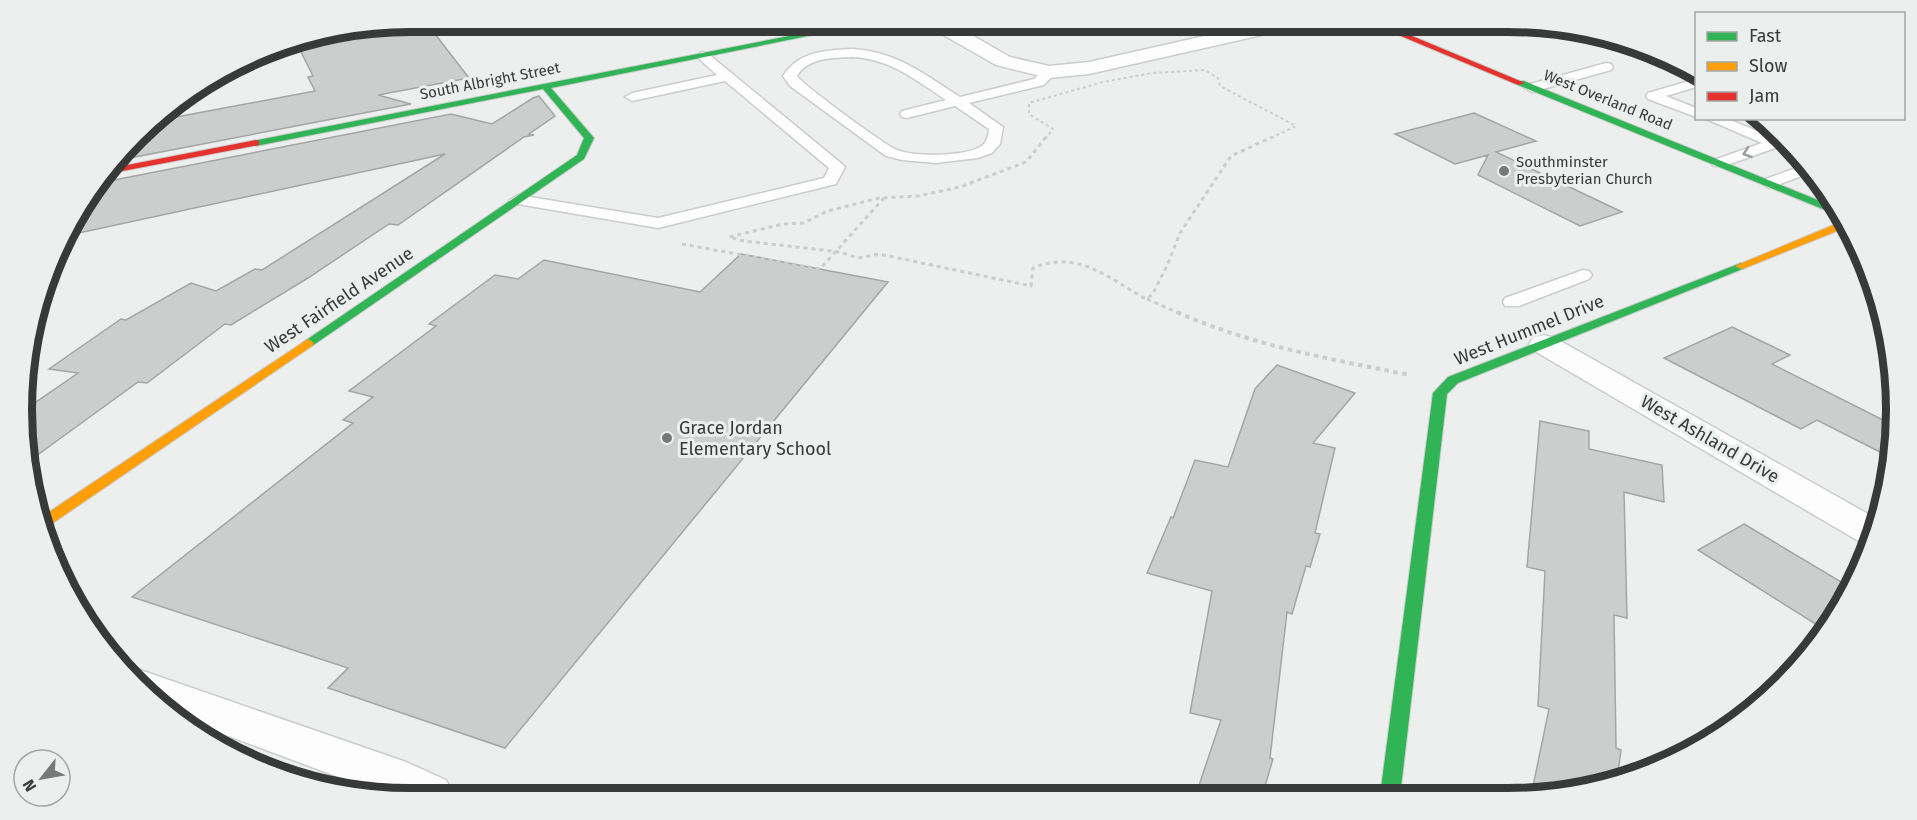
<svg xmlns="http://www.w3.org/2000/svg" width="1917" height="820" viewBox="0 0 1917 820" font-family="'Fira Sans',sans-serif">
<rect width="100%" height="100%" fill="#ecefee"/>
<!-- building -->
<path fill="#cccdcd" stroke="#a4a6a5" stroke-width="1.5" d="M410,21H425L469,78L378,95L411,104L119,160L150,122L315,91L308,77L313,76L295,40Z
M539,96L555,116L529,134L534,135L524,137L398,225L389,224L308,278L231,325L225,324L147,383L138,382L25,464L26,409L78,373L49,369L121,319L126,320L191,283L216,291L255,269L262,270L445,154L65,236L73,216L103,180L109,181L451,114L492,124L533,98Z
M1474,113L1536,141L1496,152L1622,212L1580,226L1478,175L1488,155L1455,164L1395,134Z
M741,254L888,282L505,748L328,688L348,668L132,597L353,423L343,420L373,397L349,391L436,326L429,324L495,275L518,279L544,260L700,292Z
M1732,327L1790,355L1772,364L1889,423L1886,455L1817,420L1801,429L1664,358Z
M1277,365L1355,393L1313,443L1335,448L1315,533L1320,534L1310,567L1306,566L1292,614L1287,612L1270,758L1273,759L1262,796L1195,797L1221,720L1190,713L1212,591L1147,573L1171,517L1173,518L1195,460L1228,467L1255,389Z
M1540,421L1589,431V449L1662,465L1664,502L1624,492L1627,618L1614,615L1616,748L1621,750L1617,780L1558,796H1531L1549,709L1538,706L1545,571L1527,567Z
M1744,524L1848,586L1825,630L1698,550Z"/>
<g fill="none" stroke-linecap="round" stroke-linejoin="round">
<!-- lane casing -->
<g stroke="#cacdcc" stroke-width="3">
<path id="lane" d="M853,49C897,52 924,74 960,97L1034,79L1044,69H1054L1056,72L1044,85L969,103L1003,127L1000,144L992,153L978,158L936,163L902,160L886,156L790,86L783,76C799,51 826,50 853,49ZM853,57C890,59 916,80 946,100L902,111L900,114L902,117L907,118L955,106L989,129C988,135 988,140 983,145C968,157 914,157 897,150C886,146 803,85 797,76C808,57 833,58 853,57Z
M702,52L707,53L842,164L845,167L836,184L658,228L512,203L510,200L518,195L658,218L824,178L829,168L725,81L632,101L625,97L632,93L717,75L696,56Z
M1606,63L1611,64L1613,67L1611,70L1532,92L1525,88L1527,85Z
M1696,79V87L1666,96L1696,108V117L1648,99L1646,96L1648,93Z
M1704,118H1725L1780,140L1783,143L1781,146L1724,166H1714L1711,163L1714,160L1762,143Z
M1801,166L1807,174L1769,188L1761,183L1763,180Z
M1583,270L1589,271L1592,275L1589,279L1519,306H1505L1503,302L1505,298Z"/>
</g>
<!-- street casing -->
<g stroke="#cacdcc" stroke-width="3">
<path id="street" d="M924,21H947L1010,57L1049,66L1089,62L1271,21H1306L1304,25L1297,27L1089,74L1049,78L996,65L926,25Z
M1544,335L1555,338L1877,519L1875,535L1870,545L1862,543L1533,350L1529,344L1533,338Z
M140,670L406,762L446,780L456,799H410L387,795L180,718L154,703L129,673Z"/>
</g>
<!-- fast casing -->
<g stroke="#cacdcc" stroke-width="2">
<path id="fast" d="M866,21H882L551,88L594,138L584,159L312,346L308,347L302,343L577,155L584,138L543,89L256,146L253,145V141Z
M1518,81H1524L1830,205L1836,213L1830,212L1518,85Z
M1741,263L1747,266L1745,268L1458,383L1447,394L1400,796H1380L1433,393L1448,377Z"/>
</g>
<!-- slow casing -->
<g stroke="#cacdcc" stroke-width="2">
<path id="slow" d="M1843,221L1847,227L1745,268L1741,269L1735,266Z
M308,339L314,343L312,346L47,527L43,516Z"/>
</g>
<!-- jam casing -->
<g stroke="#cacdcc" stroke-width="2">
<path id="jam" d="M1365,21H1376L1525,83L1518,85Z
M256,140L259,141V145L107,174L112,168Z"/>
</g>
<!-- path-far2 -->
<path stroke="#cccdcd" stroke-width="2" stroke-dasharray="3 3" stroke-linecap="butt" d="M1045,139L1053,129L1029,114V103L1103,82L1152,73L1205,70L1218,78L1220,86L1296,126L1269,139"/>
<!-- path-far1 -->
<path stroke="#cccdcd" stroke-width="3" stroke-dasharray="4 4" stroke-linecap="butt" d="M1046,137L1026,162L960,187L918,196L879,198L828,211L803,223L783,224L729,237L744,241L840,252L858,258L879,254L1031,286L1033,268C1078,249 1108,278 1146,299L1152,295L1167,266L1180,233L1231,156L1272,137
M682,244L820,269L884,198
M1147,299L1181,314"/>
<!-- path -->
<path stroke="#cccdcd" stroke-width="4" stroke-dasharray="4.5 4.5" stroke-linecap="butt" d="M1177,312C1253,346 1330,359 1410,375"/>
<!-- lane -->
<use href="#lane" fill="#fcfdfc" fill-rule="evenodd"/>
<!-- street -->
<use href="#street" fill="#fcfdfc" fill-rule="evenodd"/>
<!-- fast -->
<use href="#fast" fill="#30b455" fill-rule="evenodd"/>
<!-- slow -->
<use href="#slow" fill="#ff9f0a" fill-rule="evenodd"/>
<!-- jam -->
<use href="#jam" fill="#e5322d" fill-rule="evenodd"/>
</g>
<!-- one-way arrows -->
<defs><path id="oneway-chevron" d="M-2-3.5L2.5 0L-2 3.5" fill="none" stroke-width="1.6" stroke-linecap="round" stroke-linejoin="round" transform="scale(1.5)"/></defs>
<use stroke="#9a9c9b" href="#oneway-chevron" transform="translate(1747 153) rotate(161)"/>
<!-- markers -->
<g fill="#777979" stroke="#ebf0ef" stroke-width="2">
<circle cx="1504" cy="171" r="6"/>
<circle cx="667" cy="438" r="6"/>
</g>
<g text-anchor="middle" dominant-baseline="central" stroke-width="6" stroke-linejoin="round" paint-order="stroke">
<!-- far-street labels -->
<g font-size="15" fill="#383a3a" stroke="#ebf0ef">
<text transform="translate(490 81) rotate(-11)">South Albright Street</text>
<text transform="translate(1608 100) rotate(22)">West Overland Road</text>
</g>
<!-- far-poi labels -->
<g font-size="15" fill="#383a3a" stroke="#ebf0ef" text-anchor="start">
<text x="1516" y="162">Southminster<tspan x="1516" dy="17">Presbyterian Church</tspan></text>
</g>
<!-- street labels -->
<g font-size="18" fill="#383a3a" stroke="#ebf0ef">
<text transform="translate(339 300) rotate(-34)">West Fairfield Avenue</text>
<text transform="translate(1529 330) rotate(-22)">West Hummel Drive</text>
<text transform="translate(1710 439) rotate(30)">West Ashland Drive</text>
</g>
<!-- poi labels -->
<g font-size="18" fill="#383a3a" stroke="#ebf0ef" text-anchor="start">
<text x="679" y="428">Grace Jordan<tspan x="679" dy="21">Elementary School</tspan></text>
</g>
</g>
<!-- crop -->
<path d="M0 0H1917V820H0ZM410 32H1508A378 378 0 0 1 1886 410V410A378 378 0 0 1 1508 788H410A378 378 0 0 1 32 410V410A378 378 0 0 1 410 32Z" fill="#ebf0ef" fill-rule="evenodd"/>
<path fill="none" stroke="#383a3a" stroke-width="8" d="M410 32H1508A378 378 0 0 1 1886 410V410A378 378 0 0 1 1508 788H410A378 378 0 0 1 32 410V410A378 378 0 0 1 410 32Z"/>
<!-- legend -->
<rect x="1695" y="12" width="210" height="108" fill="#ebf0ef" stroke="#a3a7a7" stroke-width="1.5"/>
<rect x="1707" y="32" width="30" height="9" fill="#30b455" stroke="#a3a7a7" stroke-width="1.5"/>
<text x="1749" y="42" font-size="18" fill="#383a3a">Fast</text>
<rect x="1707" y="62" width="30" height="9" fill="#ff9f0a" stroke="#a3a7a7" stroke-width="1.5"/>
<text x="1749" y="72" font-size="18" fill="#383a3a">Slow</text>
<rect x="1707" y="92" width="30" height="9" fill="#e5322d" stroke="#a3a7a7" stroke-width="1.5"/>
<text x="1749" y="102" font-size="18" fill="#383a3a">Jam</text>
<!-- north arrow -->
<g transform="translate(42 778) rotate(239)"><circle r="28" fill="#ebf0ef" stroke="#a3a7a7" stroke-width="1.5"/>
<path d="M0-4.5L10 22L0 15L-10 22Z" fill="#777979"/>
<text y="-9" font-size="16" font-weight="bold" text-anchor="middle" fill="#383a3a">N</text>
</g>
</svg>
